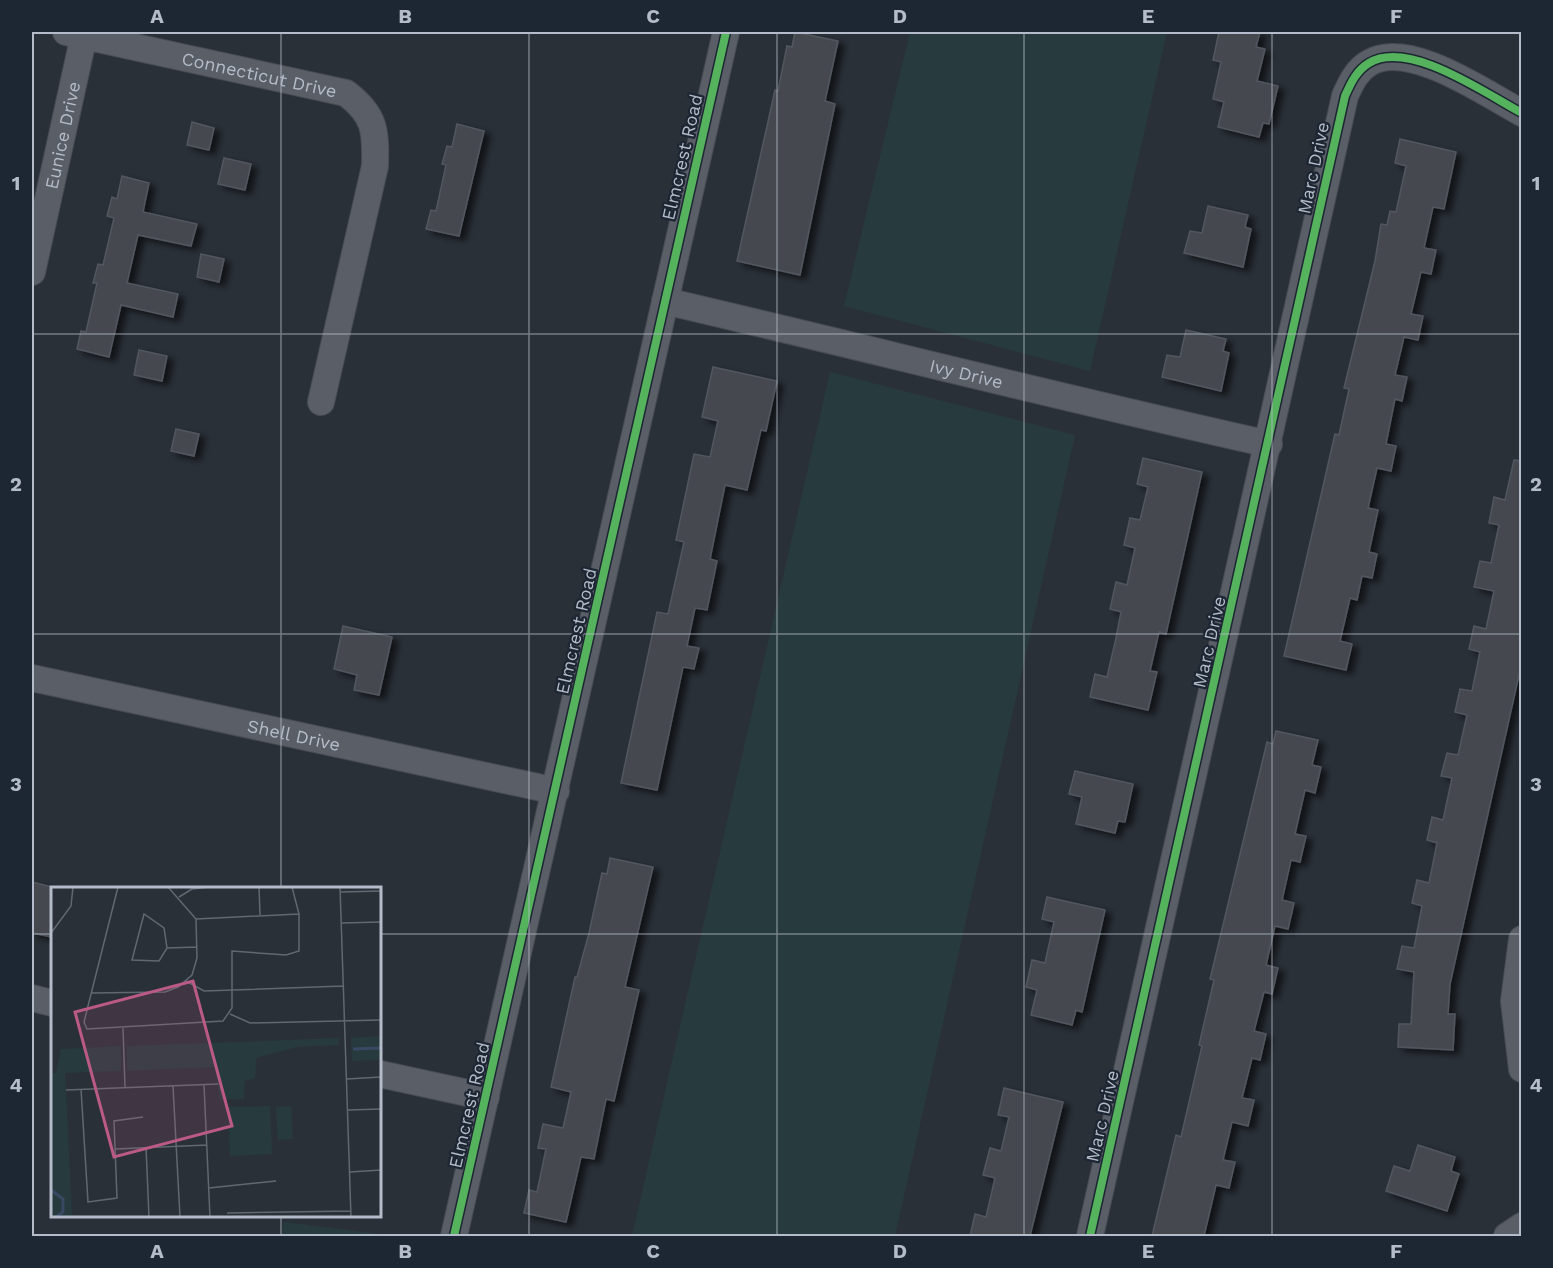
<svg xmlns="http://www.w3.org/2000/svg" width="1553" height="1268" viewBox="0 0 1553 1268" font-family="'Work Sans',sans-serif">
<defs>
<filter id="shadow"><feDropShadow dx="6" dy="4" stdDeviation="3" flood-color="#0009"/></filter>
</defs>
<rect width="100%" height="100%" fill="#2a3038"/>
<!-- green -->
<path fill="#273a3e" d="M910,32H1167L1090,371L844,306Z
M830,372L1075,435L895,1236H632Z
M284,1222L396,1236H281Z"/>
<!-- building -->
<path fill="#444950" stroke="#52575f" stroke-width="1.5" filter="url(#shadow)" d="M795,32L838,41L825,101L835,104L800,275L737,261L775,90L778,91L787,46L792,47Z
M1219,32H1260L1256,47L1265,49L1257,81L1278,86L1269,124L1263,123L1259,137L1218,127L1224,102L1213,99L1221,62L1213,60Z
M192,122L214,128L209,150L187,145Z
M457,124L484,131L459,236L426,229L431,210L436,211L446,165L442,164L447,146L452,147Z
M1400,139L1456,152L1444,209L1433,207L1424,248L1436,250L1431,274L1421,272L1411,314L1423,316L1418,340L1404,337L1395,375L1407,377L1402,401L1395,399L1386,444L1396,446L1391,471L1377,468L1368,508L1378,510L1369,552L1377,554L1372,578L1362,576L1357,600L1350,598L1340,641L1352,644L1346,670L1284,656L1335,434L1339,435L1349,389L1344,388L1375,261L1381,224L1387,225L1390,211L1396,212L1406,166L1395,163Z
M224,158L251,164L245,190L218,184Z
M122,176L149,183L143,212L197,224L191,246L138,235L127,283L178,294L173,317L121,305L109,357L77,349L81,331L86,332L97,283H93L98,264L103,265L114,218L107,216L112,197L117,199Z
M1208,206L1248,215L1245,227L1251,229L1243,267L1184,253L1190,231L1202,233Z
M201,254L224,259L219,282L197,277Z
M1186,330L1226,339L1223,351L1229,353L1221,391L1162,377L1167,355L1180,357Z
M139,350L167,356L162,381L134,375Z
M713,367L777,381L766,431L761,430L747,490L725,485L710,559L717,561L707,610L695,608L687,646L699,648L694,669L683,667L657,790L621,783L657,612L668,614L684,542L676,540L694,454L710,457L718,421L702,417Z
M176,429L199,434L194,456L171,451Z
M1143,458L1202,472L1166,634L1159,632L1150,671L1157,672L1148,710L1090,697L1095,674L1107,677L1116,638L1121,612L1110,609L1116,582L1127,585L1135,548L1124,545L1130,518L1140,520L1148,487L1137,484Z
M1514,460L1521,461V666L1450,984L1448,1014H1455L1453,1050L1398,1047L1399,1024H1411L1414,972L1397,969L1402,946L1414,948L1422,906L1412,903L1417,880L1429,883L1437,843L1427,840L1432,817L1443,820L1452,778L1441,776L1447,753L1458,755L1467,715L1455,712L1460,689L1472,691L1480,652L1469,649L1474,626L1486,629L1494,591L1474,587L1480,561L1491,563L1499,525L1489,523L1494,497L1505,500Z
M343,626L392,637L379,695L354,690L357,675L334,669Z
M1276,731L1318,740L1312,765L1321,767L1315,793L1305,790L1295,834L1306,836L1300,862L1291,860L1282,900L1294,903L1288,929L1275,926L1266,965L1278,968L1272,994L1264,992L1254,1031L1266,1034L1260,1060L1252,1058L1242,1098L1254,1100L1248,1126L1232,1122L1223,1160L1235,1162L1229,1188L1216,1185L1204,1236H1152L1176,1135L1181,1137L1202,1046L1199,1045L1214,980L1210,979L1267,742L1273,744Z
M1075,771L1133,784L1125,822L1118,821L1115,833L1076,824L1082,797L1069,794Z
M610,858L653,867L625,987L639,990L614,1101L606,1099L594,1159L581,1157L566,1222L524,1213L529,1190L537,1192L546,1149L538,1148L543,1124L563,1128L571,1092L551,1087L575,977H577L589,933L602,873L607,874Z
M32,882L52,887V937L32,933Z
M1047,897L1105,910L1082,1012L1076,1010L1072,1025L1031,1015L1037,990L1026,987L1032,960L1045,963L1054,922L1042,919Z
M1004,1088L1063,1102L1030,1236H970L975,1214L986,1217L995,1178L983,1175L990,1148L1001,1151L1009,1117L998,1115Z
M1418,1145L1455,1157L1451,1171L1459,1174L1447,1211L1386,1191L1394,1166L1410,1171Z"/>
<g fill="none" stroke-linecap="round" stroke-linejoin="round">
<!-- street casing -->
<g stroke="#484c53" stroke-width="28">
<g id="street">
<path id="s1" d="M66,32L346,93C375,115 376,130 375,166L321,402"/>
<path id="s2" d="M32,272L84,35"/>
<path id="s3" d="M665,301C866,348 1067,399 1269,444"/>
<path id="s4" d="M32,678L556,791"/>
<path d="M1522,939L1514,1001L1522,1069"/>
<path d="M32,998L52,1003"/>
<path d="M380,1074L486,1097"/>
<path d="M454,1236L726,32"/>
<path d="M1090,1236L1345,96C1351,83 1356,71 1369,63C1409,39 1486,94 1522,113"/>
<path d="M1507,1236L1522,1226"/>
</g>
</g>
<!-- street -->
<use href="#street" stroke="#5a5e66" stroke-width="26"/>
<!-- cycleway casing -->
<g stroke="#1d2633" stroke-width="11">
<path id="cycleway" d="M454,1236L726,32
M1090,1236L1345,96C1351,83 1356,71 1369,63C1409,39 1486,94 1522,113"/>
</g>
<!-- cycleway -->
<use href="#cycleway" stroke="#56b35d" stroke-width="8"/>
</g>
<!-- grid -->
<path fill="none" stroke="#b4bcc9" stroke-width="1.5" stroke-opacity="0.55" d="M281,32V888M529,32V1236M777,32V1236M1024,32V1236M1272,32V1236M32,334H1522M32,634H1522M32,934H52M380,934H1522M281,1216V1236"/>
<g text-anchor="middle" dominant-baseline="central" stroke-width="4.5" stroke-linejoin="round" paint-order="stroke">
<!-- street labels -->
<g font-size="18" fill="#b4bcc9" stroke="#1d2633">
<text stroke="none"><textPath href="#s1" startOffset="198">Connecticut Drive</textPath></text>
<text stroke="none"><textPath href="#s2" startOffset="140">Eunice Drive</textPath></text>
<text transform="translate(682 157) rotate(-77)">Elmcrest Road</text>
<text transform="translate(1313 168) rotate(-78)">Marc Drive</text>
<text stroke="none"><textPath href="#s3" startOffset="310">Ivy Drive</textPath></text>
<text transform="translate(576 631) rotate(-77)">Elmcrest Road</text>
<text transform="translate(1209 642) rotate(-77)">Marc Drive</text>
<text stroke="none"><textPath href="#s4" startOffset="268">Shell Drive</textPath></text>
<text transform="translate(469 1105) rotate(-77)">Elmcrest Road</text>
<text transform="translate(1102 1116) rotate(-77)">Marc Drive</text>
</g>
</g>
<!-- overview -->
<g transform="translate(51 887)">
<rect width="330" height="330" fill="#2a3038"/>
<path d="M330,149V173L301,174L300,151ZM288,151V158L246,160L205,171L204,191L194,194L193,212L169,213L164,180L76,184V159ZM70,159V184L14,186L21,327L24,330H0V186H5L10,162ZM219,219L221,267L179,269L177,220ZM240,219L242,252L227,253L225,220Z" fill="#273a3e"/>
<path fill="none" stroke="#384963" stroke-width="3" d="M302,162L330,161M0,303L12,312V325L5,330"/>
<path fill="none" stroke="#616872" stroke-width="1.5" d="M67,0L33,135L36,142L172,134L181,121V64L235,68L248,64V27L241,0M208,0L209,28M289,0L300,330M290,5L330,4M128,10L141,2L159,0M145,32L248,27M291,36L330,35M0,46L20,19L22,0M116,61L113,41L93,27L81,73L108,74L116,61L146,60M135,94L153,104L292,99M40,106L114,105L127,100L141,88L146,71L145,32L117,0M179,127L199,136L330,133M72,141L74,201M296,192L330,190M153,198L159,330M122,199L129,330M30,202L37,315L66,311L63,234L92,230M15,203L167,197M297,223L330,222M95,260L98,330M64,262L156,258M299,285L330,283M158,301L225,294M176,326L300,324"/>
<path fill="#bc5a87" fill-opacity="0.15" stroke="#bc5a87" stroke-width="3" d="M142,94L181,239L63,270L24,125Z"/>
<rect width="330" height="330" fill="none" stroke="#b4bcc9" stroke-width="3"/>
</g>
<!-- border -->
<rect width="1553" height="1268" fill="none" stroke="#1d2633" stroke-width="66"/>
<rect x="33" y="33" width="1487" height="1202" fill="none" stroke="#b4bcc9" stroke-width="2"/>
<g font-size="20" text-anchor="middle" font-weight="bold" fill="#b4bcc9">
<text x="157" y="23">A</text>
<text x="405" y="23">B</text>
<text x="653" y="23">C</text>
<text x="900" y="23">D</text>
<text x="1148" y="23">E</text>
<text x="1396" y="23">F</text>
<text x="16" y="190">1</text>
<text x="1536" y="190">1</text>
<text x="16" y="491">2</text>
<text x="1536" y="491">2</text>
<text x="16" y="791">3</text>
<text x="1536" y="791">3</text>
<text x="16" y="1092">4</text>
<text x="1536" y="1092">4</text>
<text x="157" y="1258">A</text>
<text x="405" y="1258">B</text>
<text x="653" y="1258">C</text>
<text x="900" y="1258">D</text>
<text x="1148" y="1258">E</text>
<text x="1396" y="1258">F</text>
</g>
</svg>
